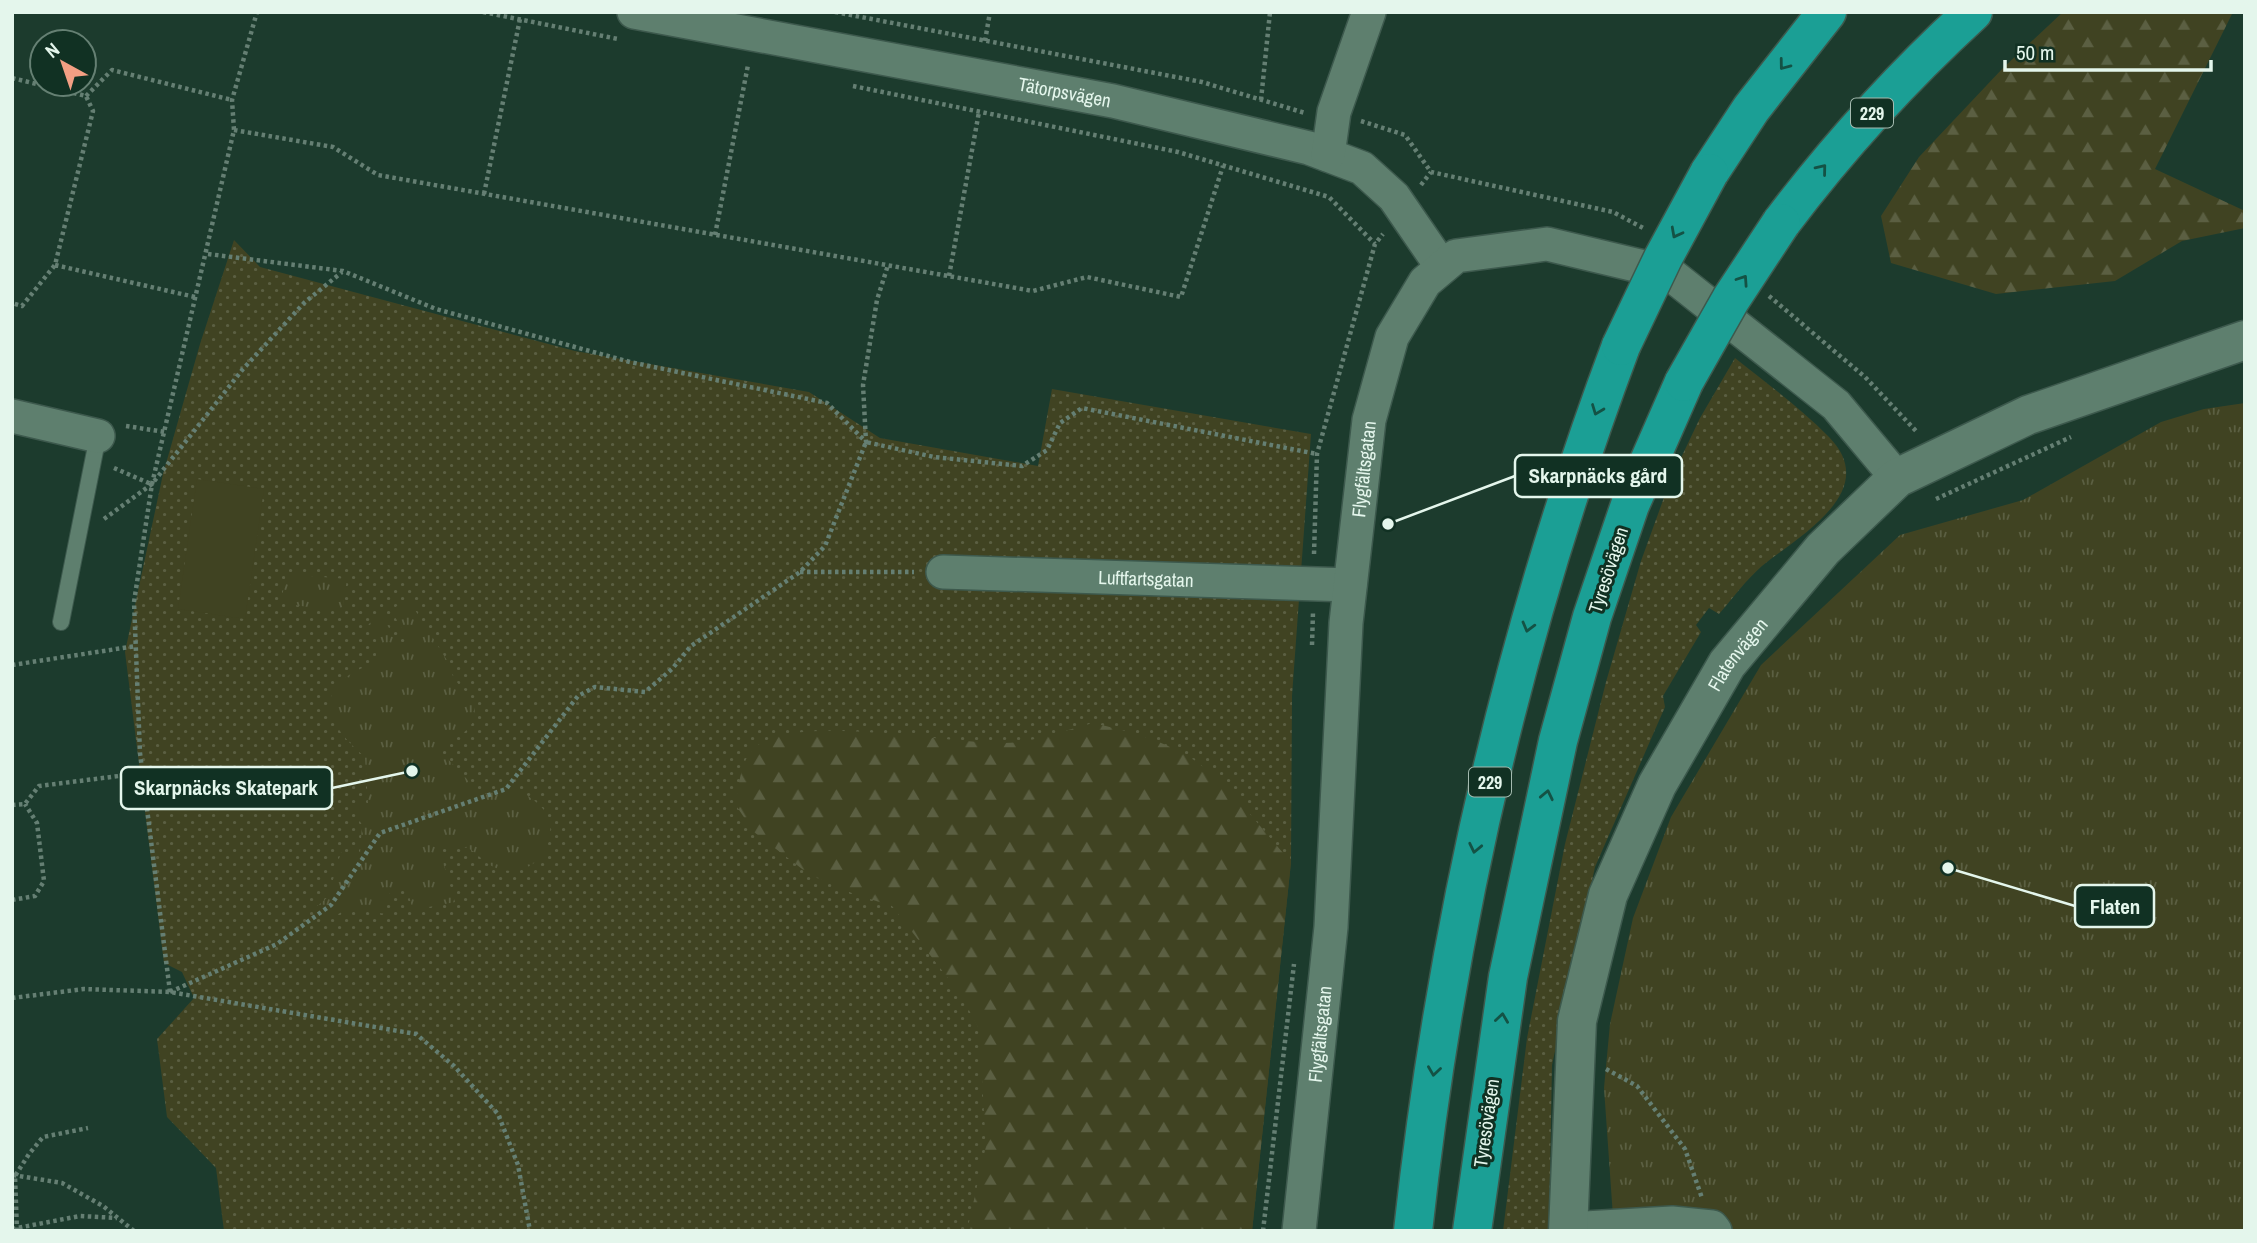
<svg xmlns="http://www.w3.org/2000/svg" width="2257" height="1243" viewBox="0 0 2257 1243" font-family="'Archivo Narrow',sans-serif">
<defs>
<pattern id="grass-dots" width="8" height="8" patternUnits="userSpaceOnUse" patternTransform="scale(1.75)"><rect width="8" height="8" fill="#404322"/><path d="M2 2h.1M6 6h.1" fill="none" stroke="#5b5f42" stroke-width="1.8" stroke-linecap="round"/></pattern>
<pattern id="forest-firs" width="22" height="20" patternUnits="userSpaceOnUse" patternTransform="scale(1.75)"><rect width="22" height="20" fill="#404322"/><path d="M5 1l3.5 6h-7zM16 11l3.5 6h-7z" fill="#5b5f42"/></pattern>
<pattern id="park-tufts" width="24" height="20" patternUnits="userSpaceOnUse" patternTransform="scale(1.75)"><rect width="24" height="20" fill="#404322"/><path d="M3 7l-1-3M5 7V3M7 7l1-3M15 17l-1-3M17 17v-4M19 17l1-3" fill="none" stroke="#5b5f42"/></pattern>
</defs>
<rect width="100%" height="100%" fill="#1c3b2d"/>
<!-- grass -->
<path fill="url(#grass-dots)" d="M234,240L260,267L575,351L809,392L880,438L1038,466L1052,389L1311,434L1292,696L1291,862L1252,1231H224L216,1168L167,1117L157,1039L194,998L182,972L164,963L125,652L163,474L200,344Z
M1735,358C1766,383 1801,408 1829,437C1882,491 1799,536 1762,566C1746,580 1733,598 1719,614L1709,608L1696,625L1701,632L1663,696L1665,707L1595,867L1552,1065L1549,1231H1503L1527,1038L1565,844L1606,682L1641,561L1670,481L1700,418Z"/>
<!-- forest -->
<path fill="url(#forest-firs)" d="M2063,12H2233L2155,169L2245,211V228L2182,241L2115,281L1996,294L1891,263L1881,216L1919,157L2003,68Z
M1093,723C1127,731 1164,740 1194,760C1229,784 1262,830 1291,862L1252,1231H967L986,1146L979,1029L961,995L892,906L854,894L810,875L754,832L735,804C740,783 740,755 761,743C809,715 946,744 1004,743C1033,743 1065,730 1093,723Z"/>
<!-- park -->
<path fill="url(#park-tufts)" d="M2245,403V1231H1614L1604,1088L1610,1024L1633,918L1671,817L1761,665L1900,535L2023,500L2161,422L2204,409Z
M286,574L347,579L342,612L281,603Z
M408,599L450,665C451,684 470,690 474,706C480,733 450,735 442,753L482,795L514,785C533,802 556,808 549,840C544,864 517,878 494,867C484,863 476,851 467,848C459,846 447,848 439,848L455,902L413,910L406,886L387,895L385,901L389,914L345,910L325,922L316,907L328,897L341,852L355,856L360,853L362,825L352,807L357,803H368L365,757C342,738 311,704 345,678C354,671 365,667 375,661L378,643L367,625L382,616L400,647L410,643L391,610Z"/>
<!-- pitch -->
<path fill="#404322" d="M197,479L264,489L245,619L178,609Z"/>
<g fill="none" stroke-linecap="round" stroke-linejoin="round">
<!-- service casing -->
<g stroke="#3d594d" stroke-width="18">
<path id="service" d="M61,622L98,436"/>
</g>
<!-- minor casing -->
<g stroke="#3d594d" stroke-width="36">
<g id="minor">
<path id="s1" d="M634,12L1113,101L1309,148L1362,168L1394,197L1442,267"/>
<path d="M1328,155L1334,112L1369,12"/>
<path d="M12,416L98,436"/>
<path id="s2" d="M943,572L1350,585"/>
<path d="M1568,1229L1672,1223L1712,1227L1715,1231"/>
<path id="s3" d="M1299,1231L1331,927L1346,623L1369,420L1392,337L1425,282L1456,256L1547,244L1669,273L1836,405L1897,478"/>
</g>
</g>
<!-- tertiary casing -->
<g stroke="#3d594d" stroke-width="41">
<g id="tertiary">
<path id="s4" d="M1568,1231L1577,1021L1608,895L1657,785L1727,664L1823,549L1897,478L2028,415L2245,340"/>
</g>
</g>
<!-- motorway casing -->
<g stroke="#3d594d" stroke-width="41">
<path id="motorway" d="M1709,173L1751,109L1827,12
M1781,223C1839,146 1902,77 1973,12
M1413,1231C1446,928 1514,631 1621,346
M1472,1231L1508,977L1558,741L1592,617L1630,505L1684,382"/>
</g>
<!-- path -->
<path stroke="#657f73" stroke-width="4.5" stroke-dasharray="3.5 3.5" stroke-linecap="butt" d="M483,12L618,39
M835,12L1202,82L1305,113
M985,41L990,12
M12,78L86,96L93,111L55,265L22,306L12,303
M853,86L1178,152L1329,197L1375,244
M86,96L112,70L232,100
M1261,100L1270,12
M1361,121L1405,135L1431,172L1613,212L1645,229
M234,130L333,147L378,175L1033,291L1087,277L1181,297L1223,166
M1421,185L1431,172
M484,194L520,19
M715,235L748,65
M208,254L343,271L436,309L630,362L827,403L866,442L863,385L877,300L888,265
M55,265L195,297
M949,276L979,112
M1769,296L1865,377L1917,432
M126,426L165,432
M114,468L151,484
M1936,499L2071,437
M104,519L152,484L243,369L304,303L342,272
M1314,554L1317,454L1375,244L1383,234
M800,572H914
M1312,645L1313,612
M12,665L136,646
M12,805L25,804L39,786L143,773
M12,900L35,896L44,881L37,823L25,804
M170,992L277,944L331,905L380,833L506,789L578,696L595,687L645,692L672,669L691,646L800,572L825,546L866,442L934,457L1022,466L1047,450L1060,423L1082,408L1317,454
M170,992L140,753L134,602L152,484L234,130L232,100L257,12
M12,998L84,989L170,992L416,1034L454,1066L498,1114L518,1165L530,1231
M1606,1069L1637,1086L1685,1149L1702,1198
M13,1175L62,1183L103,1206L134,1231
M12,1229L80,1216L117,1218
M17,1231L15,1176L29,1154L43,1137L88,1128
M386,1231H415
M1263,1231L1294,964"/>
<!-- service -->
<use href="#service" stroke="#5e7f6e" stroke-width="16"/>
<!-- minor -->
<use href="#minor" stroke="#5e7f6e" stroke-width="33"/>
<!-- tertiary -->
<use href="#tertiary" stroke="#5e7f6e" stroke-width="38"/>
<!-- motorway -->
<use href="#motorway" stroke="#1b9f95" stroke-width="38"/>
<!-- motorway-bridge casing -->
<g stroke="#3d594d" stroke-width="41" stroke-linecap="butt">
<path id="motorway-bridge" d="M1621,346L1663,258L1709,173
M1684,382L1731,299L1781,223"/>
</g>
<!-- motorway-bridge -->
<use href="#motorway-bridge" stroke="#1b9f95" stroke-width="38"/>
</g>
<!-- one-way arrows -->
<defs><path id="oneway-chevron" d="M-2-3.5L2.5 0L-2 3.5" fill="none" stroke-width="1.6" stroke-linecap="round" stroke-linejoin="round" transform="scale(1.75)"/></defs>
<g stroke="#145245">
<use href="#oneway-chevron" transform="translate(1784 65) rotate(127)"/>
<use href="#oneway-chevron" transform="translate(1822 169) rotate(-51)"/>
<use href="#oneway-chevron" transform="translate(1676 233) rotate(118)"/>
<use href="#oneway-chevron" transform="translate(1743 280) rotate(-56)"/>
<use href="#oneway-chevron" transform="translate(1597 410) rotate(111)"/>
<use href="#oneway-chevron" transform="translate(1528 627) rotate(105)"/>
<use href="#oneway-chevron" transform="translate(1547 795) rotate(-78)"/>
<use href="#oneway-chevron" transform="translate(1475 848) rotate(102)"/>
<use href="#oneway-chevron" transform="translate(1502 1018) rotate(-82)"/>
<use href="#oneway-chevron" transform="translate(1434 1071) rotate(98)"/>
</g>
<g text-anchor="middle" dominant-baseline="central" stroke-width="6" stroke-linejoin="round" paint-order="stroke">
<!-- shield labels -->
<g fill="#113123" stroke="#a5bbb0" stroke-width="2">
<rect x="1851" y="98.5" width="42" height="29" rx="5"/>
<rect x="1469" y="767.5" width="42" height="29" rx="5"/>
</g>
<g font-size="18" font-weight="bold" fill="#e4f6ec">
<text x="1872" y="113">229</text>
<text x="1490" y="782">229</text>
</g>
<!-- street labels -->
<g font-size="19" fill="#e4f6ec" stroke="#113123">
<text stroke="none"><textPath href="#s1" startOffset="438">Tätorpsvägen</textPath></text>
<text stroke="none"><textPath href="#s3" startOffset="765">Flygfältsgatan</textPath></text>
<text transform="translate(1608 570) rotate(-72)">Tyresövägen</text>
<text stroke="none"><textPath href="#s2" startOffset="203">Luftfartsgatan</textPath></text>
<text stroke="none"><textPath href="#s4" startOffset="614">Flatenvägen</textPath></text>
<text stroke="none"><textPath href="#s3" startOffset="198">Flygfältsgatan</textPath></text>
<text transform="translate(1486 1123) rotate(-82)">Tyresövägen</text>
</g>
</g>
<!-- callouts -->
<path fill="none" stroke="#e4f6ec" stroke-width="2.5" d="M1388 524L1515 476M412 771L332 788M1948 868L2075 906"/>
<g fill="#e4f6ec" stroke="#113123" stroke-width="2.5">
<circle cx="1388" cy="524" r="7"/>
<circle cx="412" cy="771" r="7"/>
<circle cx="1948" cy="868" r="7"/>
</g>
<g fill="#113123" stroke="#e4f6ec" stroke-width="2.5">
<rect x="1515" y="455" width="167" height="42" rx="7"/>
<rect x="121" y="767" width="211" height="42" rx="7"/>
<rect x="2075" y="885" width="79" height="42" rx="7"/>
</g>
<g font-size="21" text-anchor="middle" font-weight="bold" fill="#e4f6ec">
<text x="1598" y="483">Skarpnäcks gård</text>
<text x="226" y="795">Skarpnäcks Skatepark</text>
<text x="2115" y="914">Flaten</text>
</g>
<!-- border -->
<rect width="2257" height="1243" fill="none" stroke="#e4f6ec" stroke-width="28"/>
<!-- north arrow -->
<g transform="translate(63 63) rotate(320)"><circle r="33" fill="#113123" stroke="#658073" stroke-width="2"/>
<path d="M0-5L12 26L0 18L-12 26Z" fill="#f39f83"/>
<text y="-10" font-size="19" font-weight="bold" text-anchor="middle" fill="#e4f6ec">N</text>
</g>
<!-- scale -->
<path d="M2005 60v10h206v-10" fill="none" stroke="#e4f6ec" stroke-width="3.5"/>
<text x="2016" y="60" font-size="21" fill="#e4f6ec" stroke="#113123" stroke-width="5" paint-order="stroke">50 m</text>
</svg>
